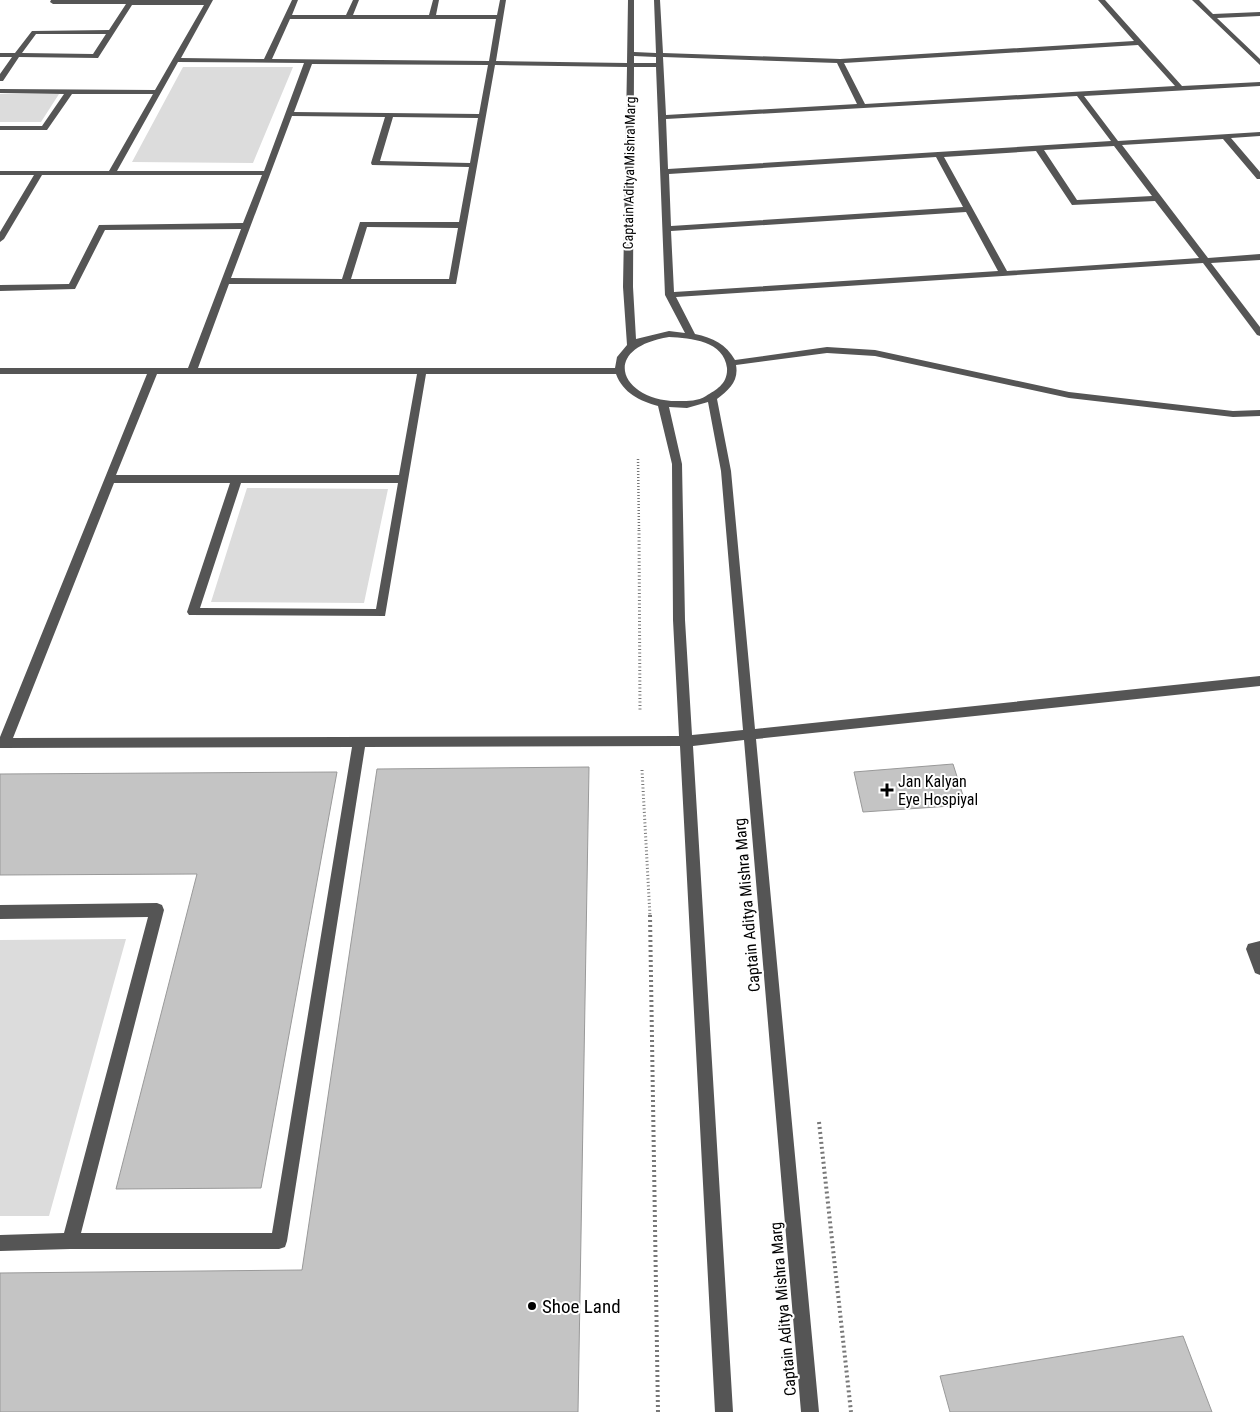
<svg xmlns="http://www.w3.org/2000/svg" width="1260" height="1412" viewBox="0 0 1260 1412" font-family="'Roboto Condensed',sans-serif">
<rect width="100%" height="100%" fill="#fff"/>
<!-- green -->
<path fill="#dcdcdc" d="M183,67H293L253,163L132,162Z
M0,94H59L41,122H0Z
M247,488L388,489L364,603L211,602Z
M126,939L49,1216H0V940Z"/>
<!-- building -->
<path fill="#c4c4c4" stroke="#999" d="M953,764L966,805L863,812L854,772Z
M589,767L578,1412H0V1273L302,1270L377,769Z
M337,772L261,1188L116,1189L197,874L0,875V774Z
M1183,1336L1212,1412H950L940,1376Z"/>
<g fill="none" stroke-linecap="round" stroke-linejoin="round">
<!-- path-far2 -->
<path stroke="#777" stroke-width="2.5" stroke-dasharray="1 2" stroke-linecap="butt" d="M638,459L639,531"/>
<!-- path-far1 -->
<path stroke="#777" stroke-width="3" stroke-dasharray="1 2.5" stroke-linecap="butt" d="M639,530L640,711
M642,770L650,916"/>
<!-- path -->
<path stroke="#777" stroke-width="4" stroke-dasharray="2 3" stroke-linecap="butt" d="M650,915L658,1412
M819,1122L851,1412"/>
<!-- minor -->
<path fill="#555" fill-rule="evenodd" d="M51,0H213L181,58L264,59L292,0H298L292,15H346L353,0H359L353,15H429L433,0H439L436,15H497L500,0H506L496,61L627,63L628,0H634V52L656,53L654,0H660L663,53L840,59L1134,41L1098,0H1105L1182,86L1260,82V86L1084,96L1118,141L1260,132V136L1231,138L1260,172V179H1257L1223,139L1122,145L1208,258L1260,254V260L1211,263L1260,327V336L1257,335L1203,263L676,297L695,334C713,338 726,344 735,360L827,347L875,350L1069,392L1233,411L1260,410V416L1233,417L1069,398L875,356L827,353L736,365C739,381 729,390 717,399L731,471L755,729L1260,676V686L756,739L819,1412H801L744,740L693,746L733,1412H715L680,746L365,747L287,1241L285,1247L279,1249H70L0,1251V1235L64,1233L148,917L0,919V905L157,903L162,905L164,910L81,1233H272L352,747L0,748V737L147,374H0V368H188L241,229L105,230L75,289L0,291V285L69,284L99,225L243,223L262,175H42L4,239L0,242V232L34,175H0V171H109L153,94H72L47,130H0V126H42L64,94L0,93V89L155,90L204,5H132L98,58L19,57L3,81H0V74L12,57H0V53H15L32,31L109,30L126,4H53L50,2ZM290,19H496L489,61L272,59ZM36,34H106L93,54L22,53ZM1138,45L1175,86L865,104L844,63ZM634,56L656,57V63H634ZM663,57L837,63L857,104L666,115ZM178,62L304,63L264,171H117ZM312,64L488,65L479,114L294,112ZM495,65L627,67L623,287L627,345L617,357L615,368H198L229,284H456ZM634,67H656L665,295L685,333L669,331L636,339L633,287ZM1077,96L1111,141L668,169L666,119ZM292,116L385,117L371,163L372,165L469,167L459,222H360L342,279L231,278ZM393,117L478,118L470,163L380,161ZM1114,146L1152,196L1077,200L1044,150ZM1036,151L1072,205L1155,201L1199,258L1007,271L944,157ZM936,157L963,207L671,226L669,174ZM966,212L998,271L674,292L671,231ZM367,227L458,228L449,279H351ZM669,337C691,338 724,341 727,368C728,384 716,390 706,396C698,401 688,401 680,401C623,403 596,349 669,337ZM157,374H417L399,475H116ZM426,374H616C623,393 640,401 658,406L672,464L673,620L679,736L13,738L114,483H230L187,612L189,615L385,616ZM708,402L721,471L743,730L692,735L685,620L682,464L669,407L687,408ZM241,483H398L376,609L200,608Z
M1192,0H1199L1213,14L1260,12V16L1217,18L1260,59V65Z
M1260,941V975L1255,973L1246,949L1248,944Z"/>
</g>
<!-- markers -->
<g fill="#000" stroke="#fff" stroke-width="2">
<path d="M884.5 782.5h5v5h5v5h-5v5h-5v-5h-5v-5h5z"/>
<circle cx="532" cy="1306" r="5"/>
</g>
<g text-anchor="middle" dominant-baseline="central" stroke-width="4" stroke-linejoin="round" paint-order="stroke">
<!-- far-street labels -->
<g font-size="14" fill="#000" stroke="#fff">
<text transform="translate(629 173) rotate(-89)">Captain Aditya Mishra Marg</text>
</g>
<!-- poi labels -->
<g font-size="16" fill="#000" stroke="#fff" text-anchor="start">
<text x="898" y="781">Jan Kalyan<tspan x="898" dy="18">Eye Hospiyal</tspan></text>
</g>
<!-- street labels -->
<g font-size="16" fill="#000" stroke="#fff">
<text transform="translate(747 905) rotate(-95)">Captain Aditya Mishra Marg</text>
<text transform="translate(783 1309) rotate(-95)">Captain Aditya Mishra Marg</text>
</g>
<!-- near-poi labels -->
<g font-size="19" fill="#000" stroke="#fff" text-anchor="start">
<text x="542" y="1306">Shoe Land</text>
</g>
</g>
</svg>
